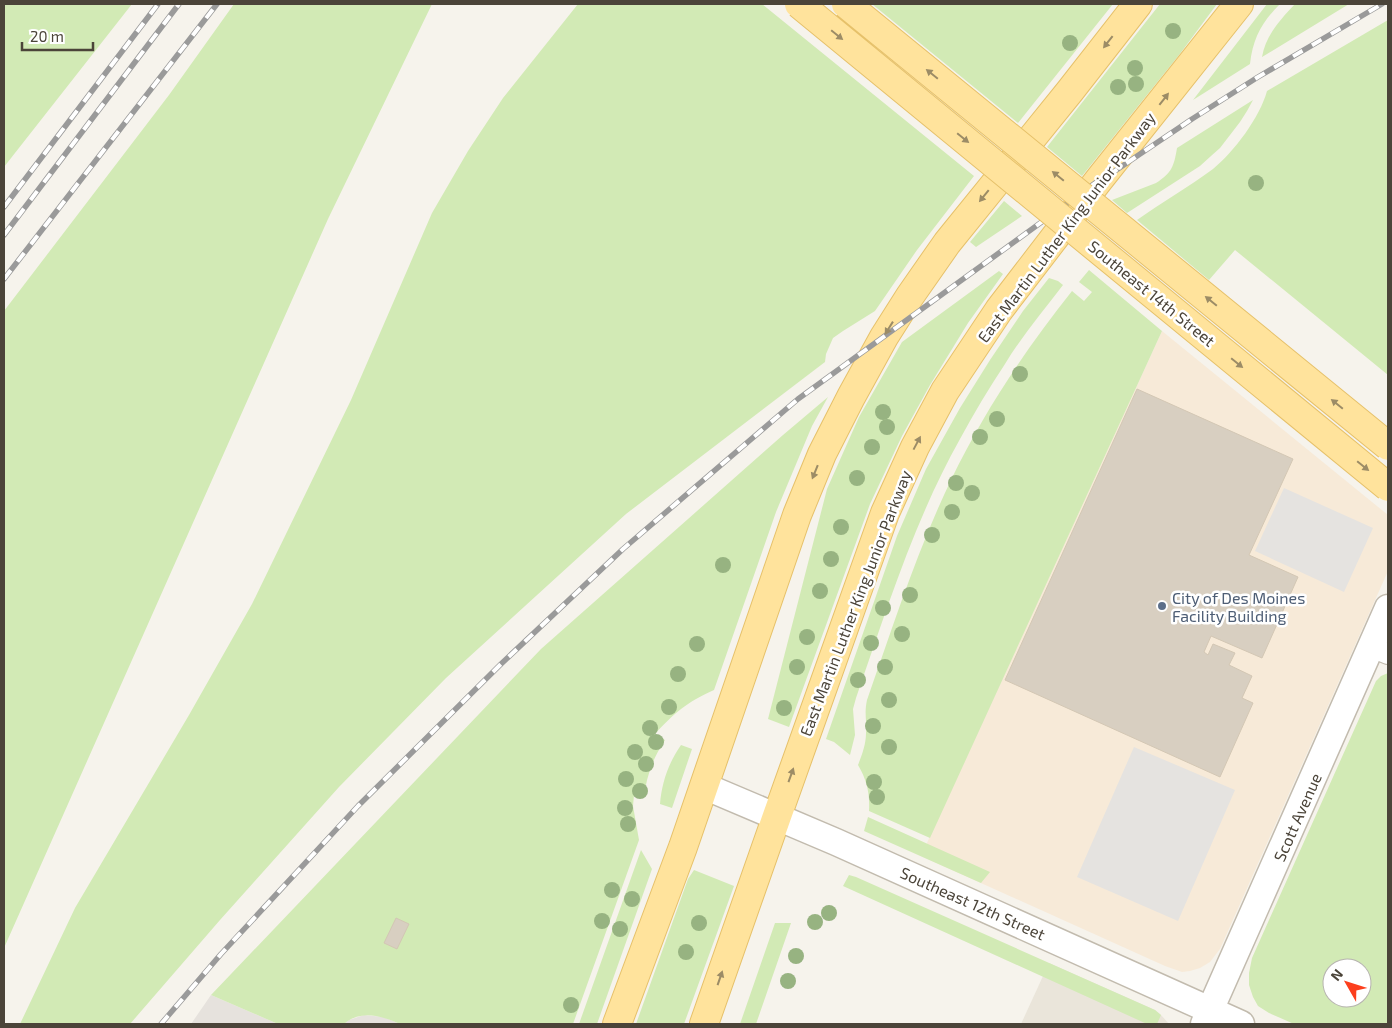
<svg xmlns="http://www.w3.org/2000/svg" width="1392" height="1028" viewBox="0 0 1392 1028" font-family="'Exo 2',sans-serif">
<rect width="100%" height="100%" fill="#f6f3ec"/>
<!-- residential -->
<path fill="#eae5da" d="M1049,963L1155,1010L1161,1015L1169,1024H1021Z"/>
<!-- commercial -->
<path fill="#f7ead8" d="M1162,331L1388,515V571L1220,949L1210,962L1200,968L1190,971L1182,972L1165,966L921,856Z"/>
<!-- industrial -->
<path fill="#e6e2dd" d="M211,995L278,1024H191Z
M364,1015L384,1017L400,1024H344L349,1020Z"/>
<!-- green -->
<path fill="#d2eab5" fill-rule="evenodd" d="M4,4H132L4,167Z
M234,4H432L328,219L4,948V311L169,95Z
M578,4H762L974,176L917,250L875,311L843,331L833,338L826,354L825,362L626,514L446,678L339,787L220,920L130,1024H20L75,908L189,715L252,604L351,400L432,213L468,151L503,98Z
M872,4H1113L1018,123Z
M1160,4H1217L1179,55L1082,176L1047,147Z
M1267,4H1280C1262,22 1253,38 1250,64L1193,100Z
M1295,4H1349L1262,57C1266,35 1280,20 1295,4Z
M1388,20V375L1235,250L1209,280L1137,220C1162,202 1189,187 1213,169C1234,152 1260,117 1267,91Z
M1253,100L1247,111L1240,122L1220,148L1211,156L1200,166L1127,213L1112,200L1156,183C1172,173 1174,166 1177,148Z
M1004,201L1022,216L976,247L970,242Z
M1089,270L1162,331L930,838L869,811C870,794 867,780 858,765C862,755 866,744 866,733C867,720 864,714 867,700C893,626 917,551 951,480C984,412 1025,350 1072,291L1084,301L1092,292L1079,282Z
M999,271L1003,274L968,323L930,385L902,436L870,504L789,727L768,719L827,489L859,417L902,342Z
M1049,278L1058,281L1063,285C1043,311 1022,336 1005,364C989,388 974,413 960,439C915,519 886,611 856,698L853,709L855,735L850,755L834,742L826,739L897,536L926,469L960,408L990,360L1023,311Z
M828,397L812,426L776,512L714,690C687,702 674,713 654,735L665,740C653,758 646,777 644,798L634,795L633,806L639,840L573,1024H400C382,1016 361,1009 344,1024H278L211,995L541,649L783,435Z
M1388,673V1024H1294L1269,1013L1258,1006L1253,997L1249,985V973L1252,958L1376,681L1381,676ZM1332,968H1362V998H1332Z
M681,745L692,749L672,808L660,804C662,782 668,764 681,745Z
M868,817L990,872L981,883L864,831Z
M641,850L652,869L597,1024H579Z
M694,870L734,886L684,1024H636L688,879Z
M849,875L856,877L1155,1010L1161,1015L1157,1024H1147L843,886Z
M775,923H791L756,1024H740Z"/>
<!-- parking -->
<path fill="#e5e3e0" d="M1284,488L1373,528L1344,592L1255,551Z
M1134,747L1235,790L1178,921L1077,877Z"/>
<!-- building -->
<path fill="#d8cfc1" stroke="#d3c7b4" d="M1137,389L1293,459L1249,555L1298,577L1262,658L1211,636L1204,652L1208,655L1213,644L1235,653L1229,665L1252,676L1242,698L1253,703L1220,777L1005,680Z
M396,918L409,924L397,949L384,943Z"/>
<g fill="none" stroke-linecap="round" stroke-linejoin="round">
<!-- minor casing -->
<g stroke="#c2bbae" stroke-width="22">
<path id="minor" d="M1371,647L1388,654"/>
</g>
<!-- tertiary casing -->
<g stroke="#c2bbae" stroke-width="29">
<path id="tertiary" d="M704,786L836,842L1241,1024
M1204,1024L1388,608"/>
</g>
<!-- primary casing -->
<g stroke="#e6c16a" stroke-width="30">
<path id="primary" d="M617,1024L683,847L797,515L822,454L851,397L884,337L910,296L947,243L1070,91L1138,4
M704,1024L777,816L885,513L915,447L945,391L999,310L1098,181L1239,4"/>
</g>
<!-- minor -->
<use href="#minor" stroke="#fff" stroke-width="20"/>
<!-- tertiary -->
<use href="#tertiary" stroke="#fff" stroke-width="26"/>
<!-- primary -->
<use href="#primary" stroke="#ffe39c" stroke-width="28"/>
<!-- rail casing -->
<g stroke="#9a9a9a" stroke-width="5.5">
<path id="rail" d="M4,207L158,4
M4,235L179,4
M4,279L217,4
M161,1024L221,954L358,806L501,664L623,549L798,399L1098,181L1103,179L1192,119L1258,77L1382,4"/>
</g>
<!-- rail -->
<use href="#rail" stroke="#fff" stroke-width="4" stroke-dasharray="11" stroke-linecap="butt"/>
<!-- primary-bridge casing -->
<g stroke="#e6c16a" stroke-width="30" stroke-linecap="butt">
<path id="primary-bridge" d="M799,4L1388,487
M846,4L1388,446"/>
</g>
<!-- primary-bridge -->
<use href="#primary-bridge" stroke="#ffe39c" stroke-width="28"/>
</g>
<!-- trees -->
<g fill="#97b381">
<circle cx="1173" cy="31" r="8"/>
<circle cx="1070" cy="43" r="8"/>
<circle cx="1135" cy="68" r="8"/>
<circle cx="1136" cy="84" r="8"/>
<circle cx="1118" cy="87" r="8"/>
<circle cx="1256" cy="183" r="8"/>
<circle cx="1020" cy="374" r="8"/>
<circle cx="883" cy="412" r="8"/>
<circle cx="997" cy="419" r="8"/>
<circle cx="887" cy="427" r="8"/>
<circle cx="980" cy="437" r="8"/>
<circle cx="872" cy="447" r="8"/>
<circle cx="857" cy="478" r="8"/>
<circle cx="956" cy="483" r="8"/>
<circle cx="972" cy="493" r="8"/>
<circle cx="952" cy="512" r="8"/>
<circle cx="841" cy="527" r="8"/>
<circle cx="932" cy="535" r="8"/>
<circle cx="831" cy="559" r="8"/>
<circle cx="723" cy="565" r="8"/>
<circle cx="820" cy="591" r="8"/>
<circle cx="910" cy="595" r="8"/>
<circle cx="883" cy="608" r="8"/>
<circle cx="902" cy="634" r="8"/>
<circle cx="807" cy="637" r="8"/>
<circle cx="871" cy="643" r="8"/>
<circle cx="697" cy="644" r="8"/>
<circle cx="797" cy="667" r="8"/>
<circle cx="885" cy="667" r="8"/>
<circle cx="678" cy="674" r="8"/>
<circle cx="858" cy="680" r="8"/>
<circle cx="889" cy="700" r="8"/>
<circle cx="669" cy="707" r="8"/>
<circle cx="784" cy="708" r="8"/>
<circle cx="873" cy="726" r="8"/>
<circle cx="650" cy="728" r="8"/>
<circle cx="656" cy="742" r="8"/>
<circle cx="889" cy="747" r="8"/>
<circle cx="635" cy="752" r="8"/>
<circle cx="646" cy="764" r="8"/>
<circle cx="626" cy="779" r="8"/>
<circle cx="874" cy="782" r="8"/>
<circle cx="640" cy="791" r="8"/>
<circle cx="877" cy="797" r="8"/>
<circle cx="625" cy="808" r="8"/>
<circle cx="628" cy="824" r="8"/>
<circle cx="612" cy="890" r="8"/>
<circle cx="632" cy="899" r="8"/>
<circle cx="829" cy="913" r="8"/>
<circle cx="602" cy="921" r="8"/>
<circle cx="815" cy="922" r="8"/>
<circle cx="699" cy="923" r="8"/>
<circle cx="620" cy="929" r="8"/>
<circle cx="686" cy="952" r="8"/>
<circle cx="796" cy="956" r="8"/>
<circle cx="788" cy="981" r="8"/>
<circle cx="571" cy="1005" r="8"/>
</g>
<!-- one-way arrows -->
<defs><path id="oneway-solid" d="M-6-.8H1V-3.2L6.5 0L1 3.2V.8H-6Z" transform="scale(1.25)"/></defs>
<g fill="#9c8c66">
<use href="#oneway-solid" transform="translate(837 35) rotate(39)"/>
<use href="#oneway-solid" transform="translate(1108 42) rotate(128)"/>
<use href="#oneway-solid" transform="translate(932 74) rotate(-141)"/>
<use href="#oneway-solid" transform="translate(1164 99) rotate(-52)"/>
<use href="#oneway-solid" transform="translate(963 138) rotate(39)"/>
<use href="#oneway-solid" transform="translate(1058 176) rotate(-141)"/>
<use href="#oneway-solid" transform="translate(984 196) rotate(129)"/>
<use href="#oneway-solid" transform="translate(1211 301) rotate(-141)"/>
<use href="#oneway-solid" transform="translate(889 328) rotate(122)"/>
<use href="#oneway-solid" transform="translate(1237 363) rotate(39)"/>
<use href="#oneway-solid" transform="translate(1337 404) rotate(-141)"/>
<use href="#oneway-solid" transform="translate(917 443) rotate(-62)"/>
<use href="#oneway-solid" transform="translate(1363 466) rotate(39)"/>
<use href="#oneway-solid" transform="translate(815 472) rotate(112)"/>
<use href="#oneway-solid" transform="translate(791 775) rotate(-70)"/>
<use href="#oneway-solid" transform="translate(720 978) rotate(-71)"/>
</g>
<!-- markers -->
<circle fill="#5c6f8a" stroke="#fff" stroke-width="2" cx="1162" cy="606" r="5"/>
<g text-anchor="middle" dominant-baseline="central" stroke-width="5" stroke-linejoin="round" paint-order="stroke">
<!-- street labels -->
<g font-size="16" fill="#4b4439" stroke="#fff">
<text transform="translate(1066 227) rotate(-53)">East Martin Luther King Junior Parkway</text>
<text transform="translate(1152 293) rotate(39)">Southeast 14th Street</text>
<text transform="translate(855 603) rotate(-69)">East Martin Luther King Junior Parkway</text>
<text transform="translate(1297 817) rotate(-66)">Scott Avenue</text>
<text transform="translate(973 903) rotate(24)">Southeast 12th Street</text>
</g>
<!-- service labels -->
<g font-size="16" fill="#4e5e75" stroke="#fff" text-anchor="start">
<text x="1172" y="597">City of Des Moines<tspan x="1172" dy="18">Facility Building</tspan></text>
</g>
</g>
<!-- border -->
<rect width="1392" height="1028" fill="none" stroke="#4b4439" stroke-width="10"/>
<!-- north arrow -->
<g transform="translate(1347 983) rotate(309)"><circle r="24" fill="#ffffff" stroke="#b7b4b0"/>
<path d="M0-4L9 19L0 12L-9 19Z" fill="#fc3f1d"/>
<text y="-8" font-size="14" font-weight="bold" text-anchor="middle" fill="#4b4439">N</text>
</g>
<!-- scale -->
<path d="M22 42v8h71v-8" fill="none" stroke="#4b4439" stroke-width="2.5"/>
<text x="30" y="42" font-size="15" fill="#4b4439" stroke="#ffffff" stroke-width="4" paint-order="stroke">20 m</text>
</svg>
